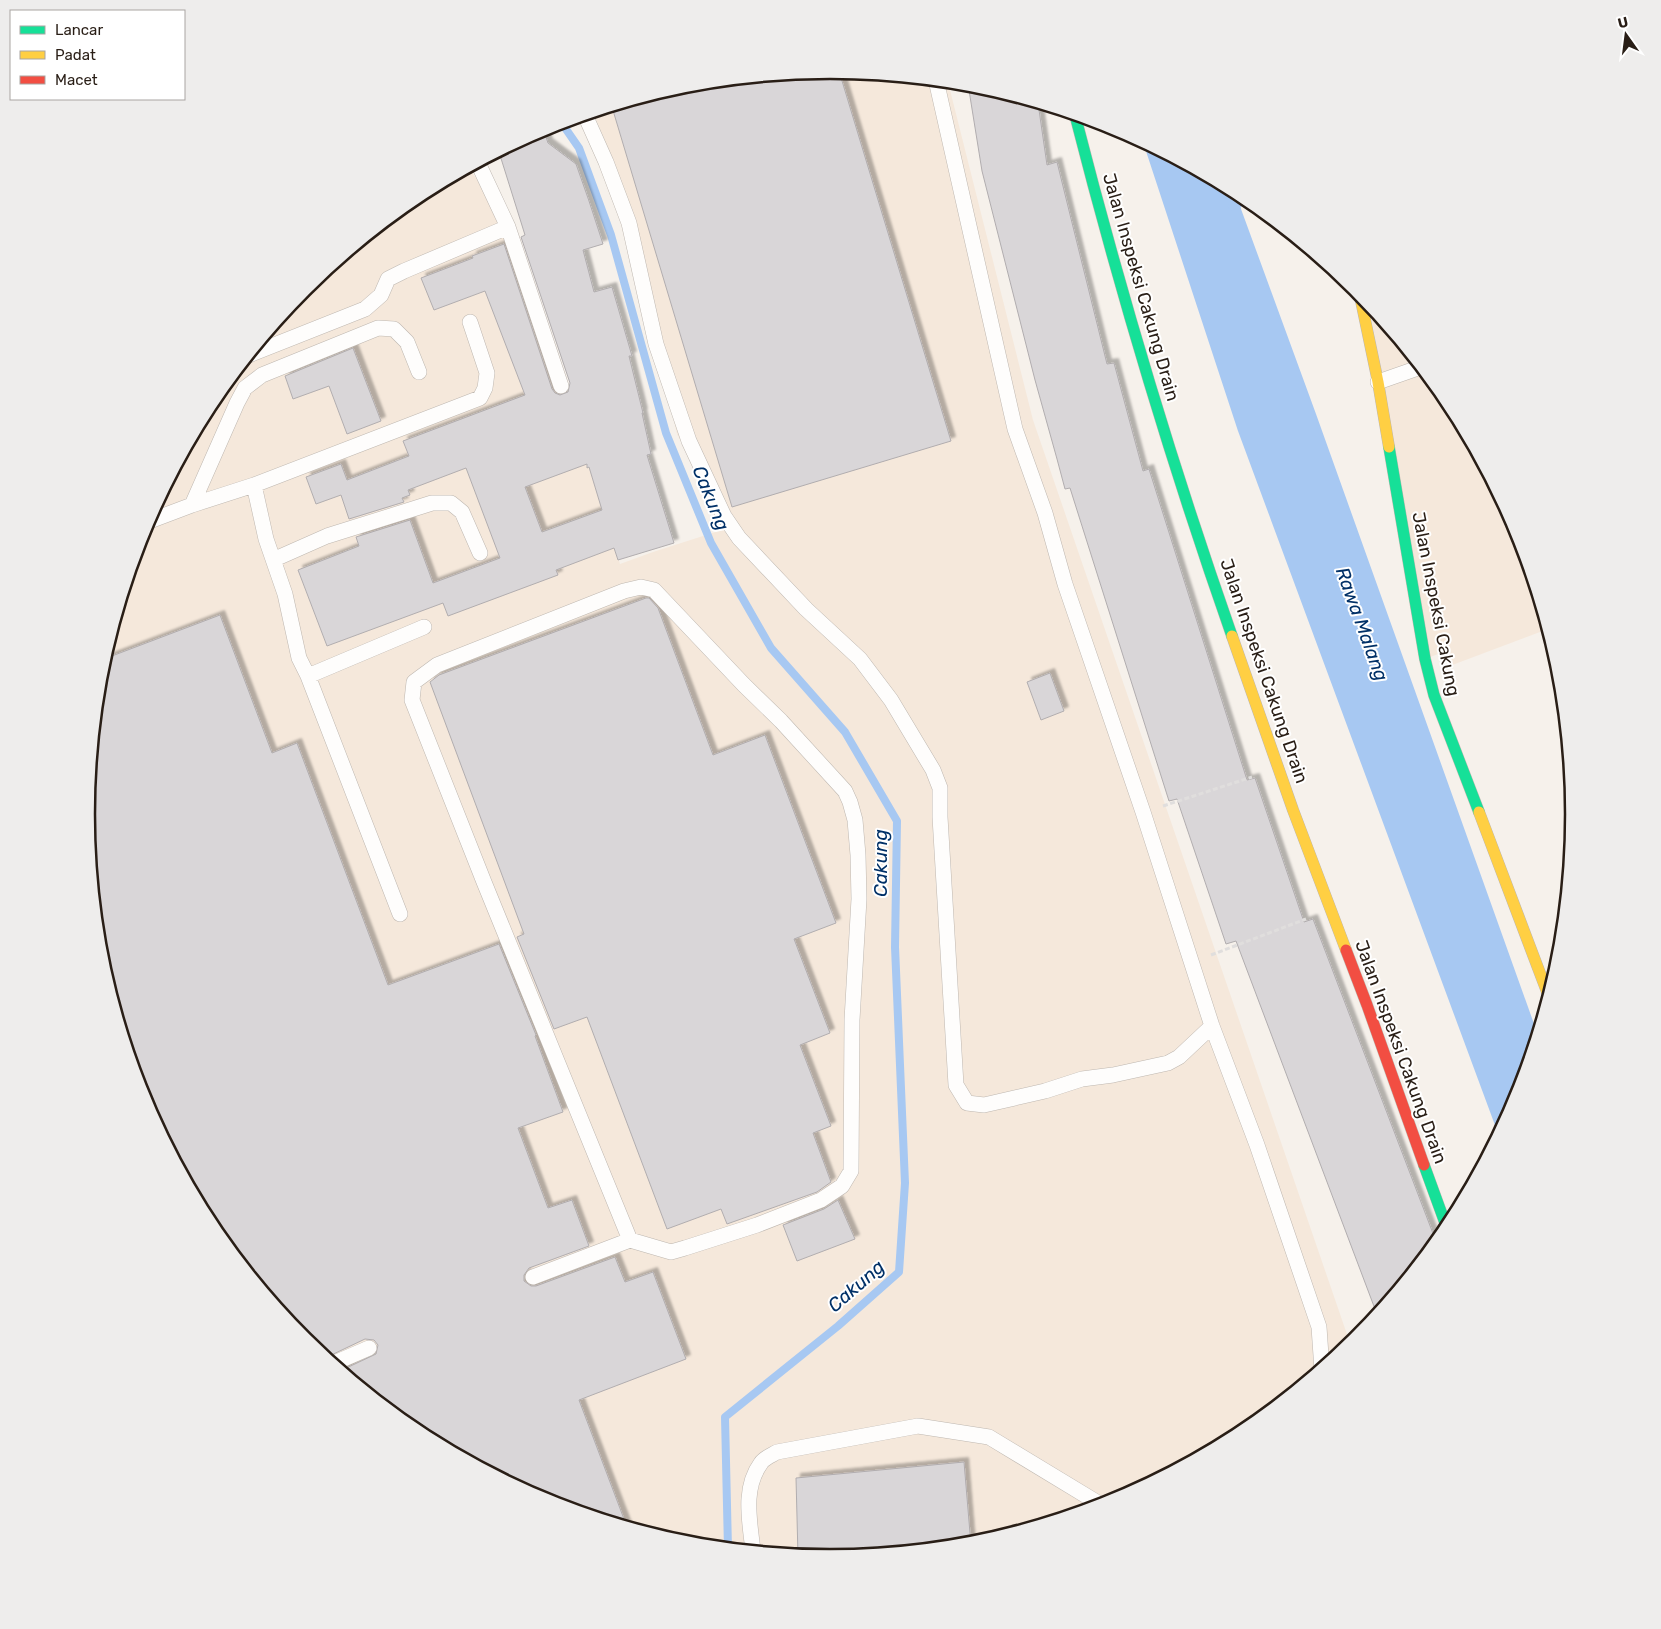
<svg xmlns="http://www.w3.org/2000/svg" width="1661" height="1629" viewBox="0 0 1661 1629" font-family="Rubik,sans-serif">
<defs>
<filter id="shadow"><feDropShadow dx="4.5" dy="-4.5" stdDeviation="1" flood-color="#0004"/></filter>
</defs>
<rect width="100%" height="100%" fill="#f6f1eb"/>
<!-- built -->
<path fill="#f5e8db" d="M831,70L948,82L1033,420L1351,1346L1244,1434L1115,1502L975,1545L830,1559L685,1545L545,1502L417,1433L304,1341L211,1228L143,1099L100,959L86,814L100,669L143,529L212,401L304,288L417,195L469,168L522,246L620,564L653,552L728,528L677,434L618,173L593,112L686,84Z
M1369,303L1450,401L1518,530L1548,629L1447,667L1444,652L1430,657Z"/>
<!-- water -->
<path fill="#a7c8f2" d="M1143,142L1239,193L1241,209L1316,414L1538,1035L1518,1100L1499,1136L1238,431Z"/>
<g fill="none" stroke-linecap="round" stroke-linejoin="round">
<!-- stream -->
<path stroke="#a7c8f2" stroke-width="8" d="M561,122L579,148L611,235L666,433L711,543L771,648L845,732L897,821L895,947L905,1183L899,1272L838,1326L725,1417L728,1549
M1232,206L1249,199"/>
</g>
<!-- building -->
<path fill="#d9d6d8" stroke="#b1adaf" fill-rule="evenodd" filter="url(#shadow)" d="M831,70L839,71L951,441L732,507L612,107L686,84Z
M968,84H976L1038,103L1047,165L1057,162L1107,364L1114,363L1143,471L1149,469L1247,780L1255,778L1304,922L1313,919L1437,1244L1387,1304L1375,1309L1236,941L1226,944L1177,799L1169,801L1070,488L1065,489L1057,459L1035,380L982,171Z
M543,128L548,143L576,164L589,201L603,244L583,250L594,292L612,287L632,356H629L643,413H642L651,454L647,455L674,543L618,560L614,548L556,570L558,575L448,616L443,603L327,646L298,570L359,546L356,537L410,520L433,583L500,558L466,468L408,490L410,495L402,498L404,502L349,519L341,495L316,504L306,477L341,464L347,480L409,456L403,441L525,395L485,291L434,310L421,278L473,258L472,256L504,244L552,389L555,393L560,395L568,392L570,383L521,237L525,235L499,152ZM587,464V468L589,467L602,510L542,532L525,487Z
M353,348L381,421L347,434L329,386L293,399L285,376Z
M646,598H649L658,608L713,755L765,735L836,923L794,939L830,1033L800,1045L831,1126L813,1133L831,1182L817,1192L727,1224L721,1209L667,1229L587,1017L554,1029L517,937L524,934L430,682L439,675Z
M220,615L272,753L297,743L388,985L499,944L536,1035L535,1036L563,1112L518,1128L548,1208L572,1200L589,1246L529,1268L524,1275V1281L531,1286H536L615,1257L625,1282L653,1272L686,1359L579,1400L627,1527L545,1502L417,1433L340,1371L376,1354L378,1345L374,1340L365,1339L325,1358L304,1341L211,1228L143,1099L100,959L86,814L100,669L104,659Z
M1050,673L1064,711L1041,720L1027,682Z
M838,1200L855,1239L797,1261L783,1225L824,1209Z
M964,1462L971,1545L830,1559L798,1556L796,1478Z"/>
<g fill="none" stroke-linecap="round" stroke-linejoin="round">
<!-- lane casing -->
<g stroke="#beb7b0" stroke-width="16">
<path id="lane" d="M936,80L1015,429L1045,513L1065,584L1143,812L1212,1026L1257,1145L1319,1327L1322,1370
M585,115L606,162L629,223L656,344L689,441L724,516L739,538L806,609L860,659L891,700L933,770L940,788V817L956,1085L967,1103L984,1105L1045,1091L1082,1079L1113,1075L1168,1063L1179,1057L1212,1026
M478,163L508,227L561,386
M249,355L365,309L381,295L388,279L404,271L508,227
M1378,382L1421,367
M254,485L266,539L285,594L299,658L308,676L400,914
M192,505L254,485L480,398L485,388L487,373L470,322
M147,522L192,505L237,403L245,388L262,375L378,328L394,329L407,342L419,372
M275,559L327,536L432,503H451L462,512L480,553
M308,676L424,627
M533,1277L630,1240L484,882L412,700L414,682L437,665L624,591L641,587L654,590L744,685L781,721L845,791L850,802L855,820L858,855L859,899L852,1020L851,1171L842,1186L821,1200L757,1225L685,1248L671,1252L630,1240
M332,1364L369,1348
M753,1551C750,1522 742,1489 761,1463C764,1458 772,1455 777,1452L918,1426L989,1437L1103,1506"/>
</g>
<!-- fast casing -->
<g stroke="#beb7b0" stroke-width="12">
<path id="fast" d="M1075,115C1120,291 1172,465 1232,636
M1389,447L1425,659L1434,695L1479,812
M1424,1165L1448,1231"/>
</g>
<!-- slow casing -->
<g stroke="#beb7b0" stroke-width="12">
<path id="slow" d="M1359,291L1378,382L1389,447
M1232,636L1293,810L1346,950
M1479,812L1549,997"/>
</g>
<!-- jam casing -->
<g stroke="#beb7b0" stroke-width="12">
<path id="jam" d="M1346,950L1367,1005L1424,1165"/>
</g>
<!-- path -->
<path stroke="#e0dedd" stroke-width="3" stroke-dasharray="5 2.5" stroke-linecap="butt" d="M1163,806L1252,777
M1211,955L1306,919"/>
<!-- lane -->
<use href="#lane" stroke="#fefdfc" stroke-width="15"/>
<!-- fast -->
<use href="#fast" stroke="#16e098" stroke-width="11"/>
<!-- slow -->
<use href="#slow" stroke="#ffcf43" stroke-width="11"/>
<!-- jam -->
<use href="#jam" stroke="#f24e42" stroke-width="11"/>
</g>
<g text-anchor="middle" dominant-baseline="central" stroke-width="4" stroke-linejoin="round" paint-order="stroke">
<!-- street labels -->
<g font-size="18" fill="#291e16" stroke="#fff">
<text transform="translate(1141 287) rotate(74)">Jalan Inspeksi Cakung Drain</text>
<text transform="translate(1436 604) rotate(79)">Jalan Inspeksi Cakung</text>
<text transform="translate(1264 671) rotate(71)">Jalan Inspeksi Cakung Drain</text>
<text transform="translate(1401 1052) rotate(70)">Jalan Inspeksi Cakung Drain</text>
</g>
<!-- water labels -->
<g font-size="19" font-style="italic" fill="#003067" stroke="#fff">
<text transform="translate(711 498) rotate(68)">Cakung</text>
<text transform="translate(1362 624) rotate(70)">Rawa Malang</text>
<text transform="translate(880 863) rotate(-90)">Cakung</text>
<text transform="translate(856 1286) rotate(-41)">Cakung</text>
</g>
</g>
<!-- crop -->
<path d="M0 0H1661V1629H0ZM95 814a735 735 0 1 1 1470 0a735 735 0 1 1-1470 0Z" fill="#eeedec" fill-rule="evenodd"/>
<path fill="none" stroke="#291e16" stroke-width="2.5" d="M95 814a735 735 0 1 1 1470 0a735 735 0 1 1-1470 0Z"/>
<!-- legend -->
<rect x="10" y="10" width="175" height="90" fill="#ffffff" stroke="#a9a5a2"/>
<rect x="20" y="26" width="25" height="8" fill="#16e098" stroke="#a9a5a2"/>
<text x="55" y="35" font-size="15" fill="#291e16">Lancar</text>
<rect x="20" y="51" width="25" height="8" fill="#ffcf43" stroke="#a9a5a2"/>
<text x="55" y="60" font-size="15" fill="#291e16">Padat</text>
<rect x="20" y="76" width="25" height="8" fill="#f24e42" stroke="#a9a5a2"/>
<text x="55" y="85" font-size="15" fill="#291e16">Macet</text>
<!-- north arrow -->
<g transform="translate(1626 35) rotate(346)" stroke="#ffffff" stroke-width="4" paint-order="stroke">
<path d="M0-4L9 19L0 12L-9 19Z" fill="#291e16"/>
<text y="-8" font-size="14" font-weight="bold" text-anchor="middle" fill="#291e16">U</text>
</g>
</svg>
